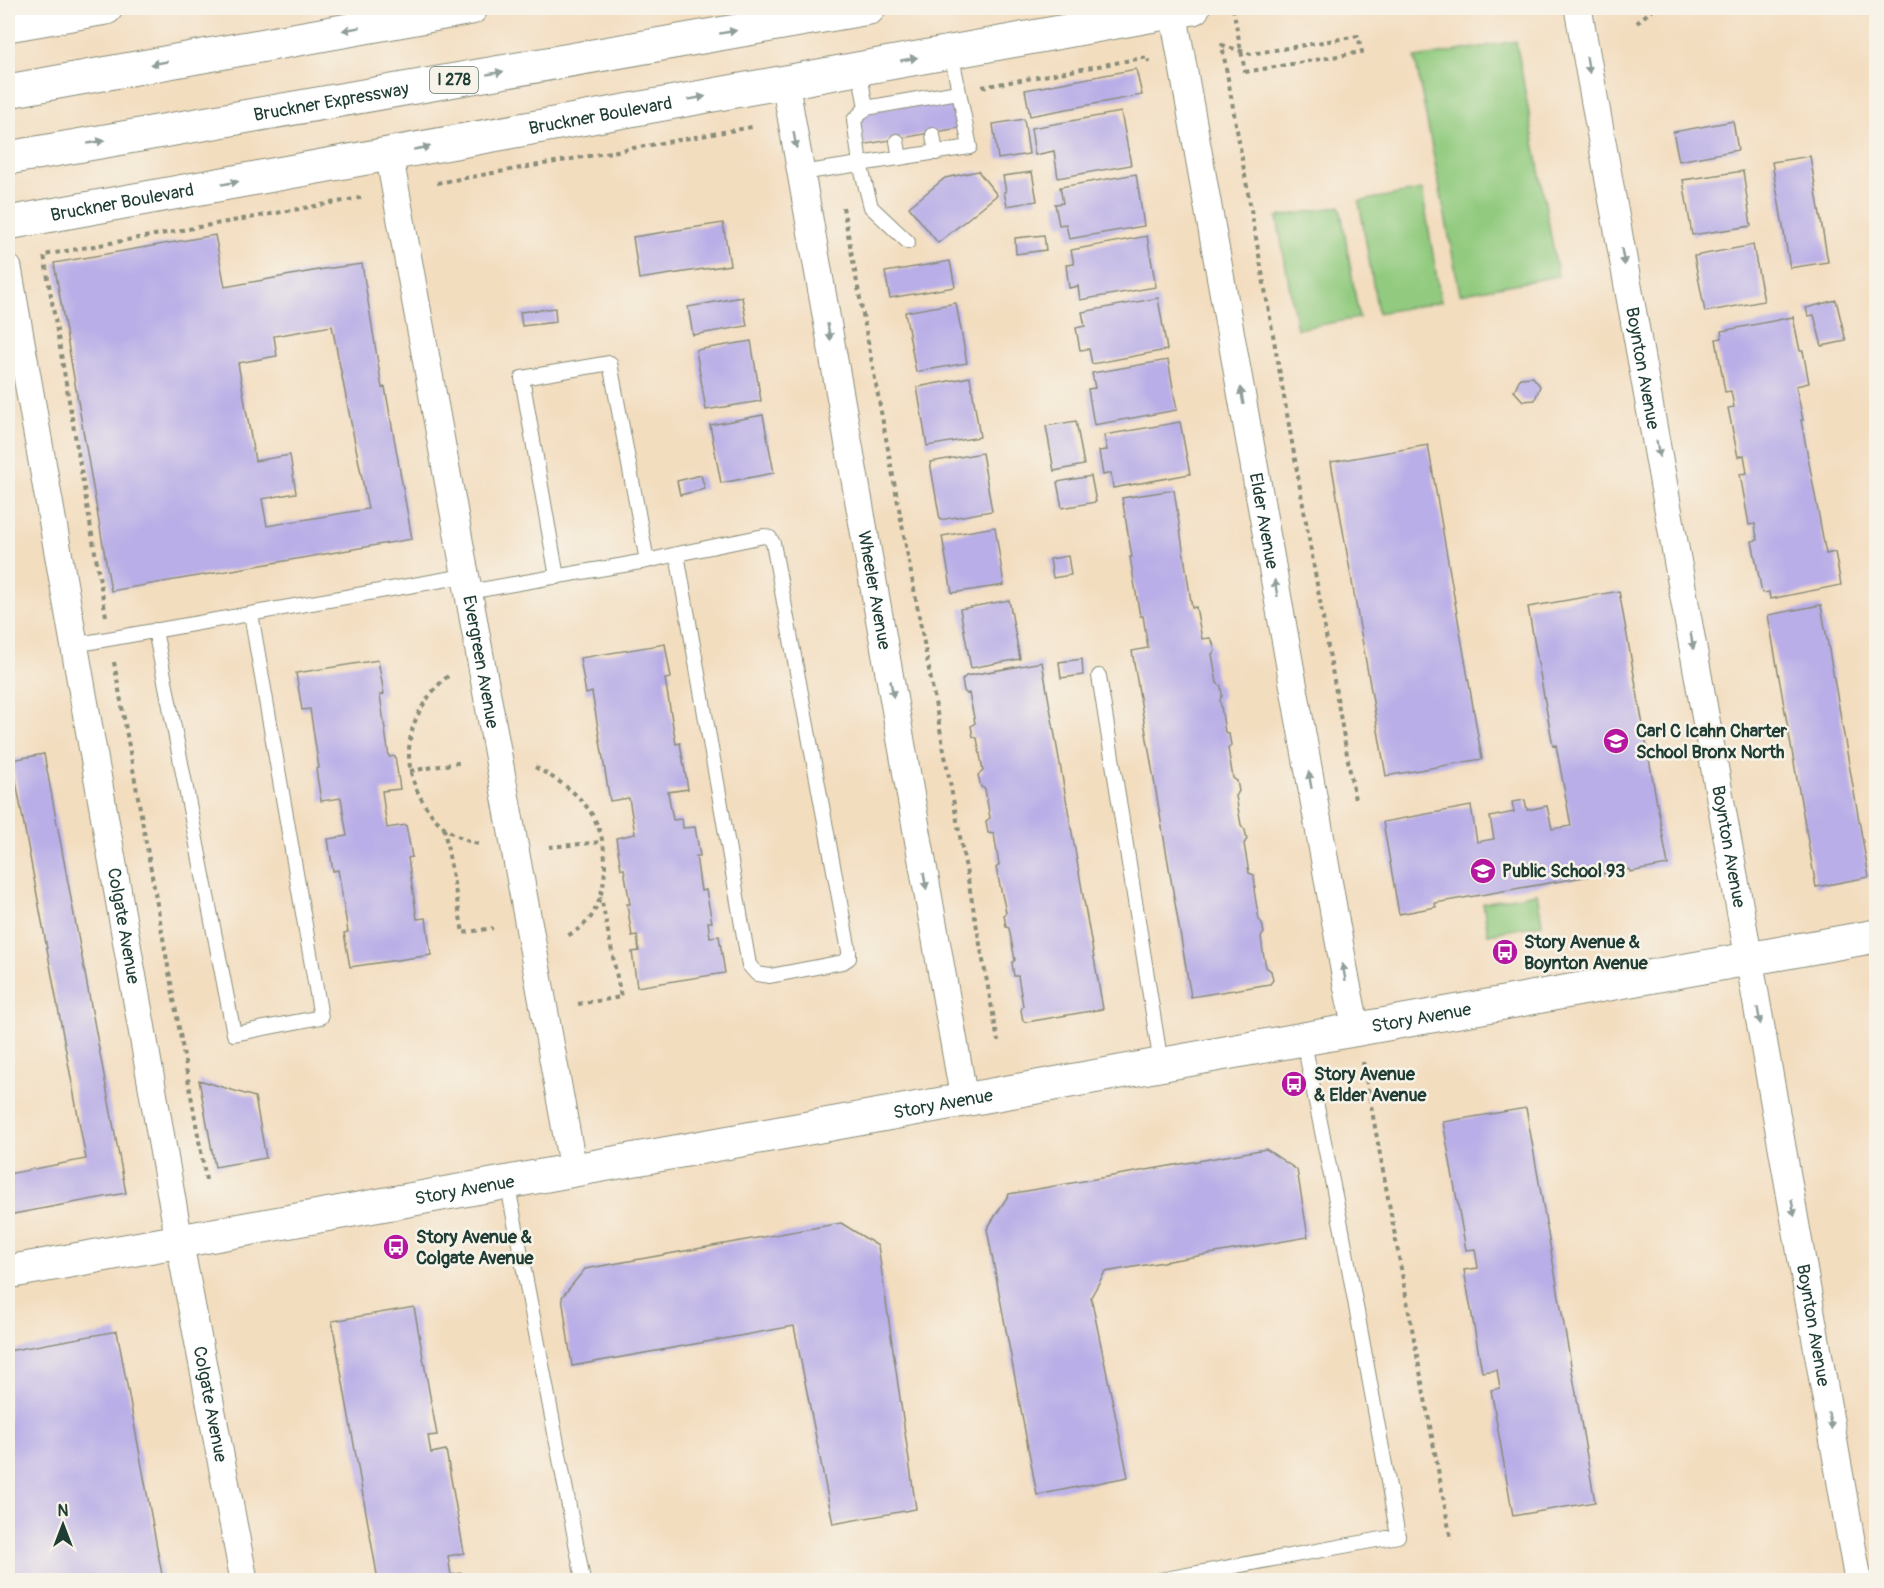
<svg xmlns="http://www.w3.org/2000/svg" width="1884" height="1588" viewBox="0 0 1884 1588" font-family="Pangolin,sans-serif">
<rect width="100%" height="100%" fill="#f7f3e8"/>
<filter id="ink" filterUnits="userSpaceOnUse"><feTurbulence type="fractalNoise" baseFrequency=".0167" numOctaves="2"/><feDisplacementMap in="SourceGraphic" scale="12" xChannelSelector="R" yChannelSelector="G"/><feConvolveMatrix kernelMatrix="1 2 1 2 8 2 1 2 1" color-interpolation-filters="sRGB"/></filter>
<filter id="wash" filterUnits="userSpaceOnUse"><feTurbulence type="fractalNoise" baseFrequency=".008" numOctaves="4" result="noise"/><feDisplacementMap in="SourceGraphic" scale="24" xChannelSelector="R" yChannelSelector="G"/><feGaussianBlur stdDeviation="1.35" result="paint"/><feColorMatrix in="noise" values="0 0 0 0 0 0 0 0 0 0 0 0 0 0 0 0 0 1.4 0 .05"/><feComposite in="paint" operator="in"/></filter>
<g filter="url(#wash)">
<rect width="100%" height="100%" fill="#f3ddbf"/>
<!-- green -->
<path fill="#92cb7f" stroke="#58845a" stroke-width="1.5" d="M1516,41L1558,276L1460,294L1415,58Z
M1422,190L1441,302L1378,313L1359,201Z
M1340,206L1359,318L1297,329L1277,217Z
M1537,893L1542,924L1488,934L1483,903Z"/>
<g id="blocks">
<!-- building -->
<path fill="#b9aee7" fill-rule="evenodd" d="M1136,69L1142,95L1030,116L1025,90Z
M959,95L965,127L862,145L857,113Z
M1121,112L1131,165L1058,178L1054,151L1035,155L1031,128Z
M1024,119L1029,154L998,159L993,124Z
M1733,121L1738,150L1679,161L1673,132Z
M1810,156L1828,262L1790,268L1772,162Z
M978,171L997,195L938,243L909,207L945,178Z
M1743,171L1751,226L1692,235L1683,180Z
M1032,172L1037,201L1007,206L1004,192H1006L1003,176Z
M1136,174L1144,226L1069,239L1066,224L1059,225L1055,204L1063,203L1060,187Z
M723,223L730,265L639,279L633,237Z
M215,235L225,287L324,269L362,264L382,388L385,387L412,539L111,591L54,263ZM332,326L368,509L267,526L262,499L296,493L290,455L255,461L238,363L277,356L274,336Z
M1044,235L1046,250L1016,254L1015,238Z
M1147,236L1156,287L1080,300L1078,286L1069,288L1066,265L1074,264L1071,250Z
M1753,245L1764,301L1705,312L1694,256Z
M950,261L955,287L890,298L885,272Z
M742,297L747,326L693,335L688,307Z
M1158,298L1167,350L1092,364L1089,349L1080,350L1076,328L1085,326L1082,312Z
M1836,300L1846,341L1822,346L1814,315L1808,316L1806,308Z
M956,303L967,363L916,372L905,312Z
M555,308L556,322L522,326L520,312Z
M1793,317L1800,351H1803L1809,383L1796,386L1803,420H1801L1826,554L1835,552L1841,585L1770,599L1769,592L1762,593L1752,541L1758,540L1756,533L1755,524L1749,525L1740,474L1747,473L1744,455L1738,457L1728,408L1734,407L1731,391L1725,392L1716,339L1722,338L1721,331Z
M751,341L761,401L706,410L696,350Z
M1168,360L1177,410L1094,425L1088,389L1095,388L1092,373Z
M970,377L980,437L927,446L917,387Z
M1533,377L1540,386L1535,400L1523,401L1514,391L1520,378Z
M763,415L774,473L721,483L710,425Z
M1076,421L1084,465L1054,471L1046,426Z
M1180,422L1190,474L1113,488L1111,473L1103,475L1099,451L1107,450L1104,435Z
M1428,445L1482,759L1386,776L1331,462Z
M982,453L992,511L940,520L930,462Z
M701,475L705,489L680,495L677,481Z
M1091,476L1096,502L1062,508L1057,482Z
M1174,490L1192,608L1196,607L1202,639L1210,638L1212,640L1215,651L1212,654L1217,683L1221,686L1222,696L1220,700L1225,732L1229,734L1231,745L1228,749L1233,778L1237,781L1239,791L1236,796L1241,825L1245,830L1247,839L1244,844L1249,873L1254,875L1255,886L1254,890L1259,920L1262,923L1264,933L1261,937L1263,952L1266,967L1271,971L1273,980L1270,984L1191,997L1132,651L1148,648L1143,616H1140L1135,587L1130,557H1132L1122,498Z
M995,527L1004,585L952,593L942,536Z
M1068,556L1071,575L1053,578L1050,559Z
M1619,591L1668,865L1630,872L1629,869L1435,903L1436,907L1399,914L1383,822L1471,806L1477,842L1494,839L1490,817L1514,812L1512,802L1525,800L1527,810L1547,806L1552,829L1571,826L1556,745L1553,746L1528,607Z
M1009,600L1020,659L971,668L960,609Z
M1821,605L1869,877L1816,887L1768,615Z
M665,644L671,678L665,679L676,744L680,743L688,789L668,792L673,820L682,819L683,828L695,827L700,856H696L701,891L706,890L712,922H708L710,937L719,936L725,973L637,987L632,952L639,951L637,935L632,936L627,904H630L624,869H621L616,838L635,834L629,798L610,801L592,692L586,694L580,658Z
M1082,659L1083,675L1061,678L1059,662Z
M378,660L384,694L380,695L389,757L395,756L400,789L382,791L387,828L406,825L412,857L408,858L417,919L426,918L431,955L350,967L344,933L348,932L338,870L333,871L328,839L347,836L341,798L321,801L316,769L319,768L310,709L302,710L296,673Z
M1042,662L1103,1009L1027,1022L1023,1021L1021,1010L1023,1006L1018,976H1014L1012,963L1015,960L1009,928L1006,927L1004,915L1006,912L996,868L999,865L994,834L988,833L986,821L990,818L985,789L981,787L978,775L983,771L977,738L973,737L971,726L975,723L969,693L967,694L964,691L962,680L966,676Z
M44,754L126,1193L8,1215V1174L86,1159L12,760Z
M199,1080L255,1097L266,1158L215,1167Z
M1526,1108L1595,1502L1513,1516L1491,1390L1500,1388L1497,1370L1482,1372L1464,1270L1478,1268L1475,1249L1466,1250L1443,1122Z
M1266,1149L1297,1170L1308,1237L1105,1272L1091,1297L1128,1477L1037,1495L987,1229L1009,1194Z
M841,1223L878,1246L916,1509L833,1524L794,1326L572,1366L562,1297L585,1269Z
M414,1307L437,1435L428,1436L431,1453L446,1450L464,1553L448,1556L451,1575L462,1573L463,1580H378L332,1321Z
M117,1331L163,1580H8V1351Z"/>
</g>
</g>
<g filter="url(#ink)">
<use href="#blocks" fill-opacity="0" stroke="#898d7a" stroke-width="1.5"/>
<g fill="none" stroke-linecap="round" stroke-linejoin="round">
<!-- service casing -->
<g stroke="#898d7a" stroke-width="16">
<path id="service" d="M859,69L866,108L854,120L860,164L871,207L908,242
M866,108L958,92
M933,135L936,153
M897,141L900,158
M801,173L970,147L951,52
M764,536L770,538L773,543L849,951V958L843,962L770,976L757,974L749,965L677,554Z
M647,561L677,554
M469,592C528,581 588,571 647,561L610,363L522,378L557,577
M155,630L234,1034L321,1017L251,614
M74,645L465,576
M1099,676L1161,1064
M507,1181L583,1580
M1160,1580L1398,1536L1342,1230L1303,1038"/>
</g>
<!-- minor casing -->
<g stroke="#898d7a" stroke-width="29">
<g id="minor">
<path id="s1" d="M1578,8L1749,959L1858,1580"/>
<path id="s2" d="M1173,11L1346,980L1356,1029"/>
<path id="s3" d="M785,82L964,1099"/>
<path id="s4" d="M389,154L573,1169"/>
<path id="s5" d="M8,268L179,1240L244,1580"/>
</g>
</g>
<!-- tertiary casing -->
<g stroke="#898d7a" stroke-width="35">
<g id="tertiary">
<path id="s6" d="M8,1272L1876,936"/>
</g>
</g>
<!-- secondary casing -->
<g stroke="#898d7a" stroke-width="35">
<g id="secondary">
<path id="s7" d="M8,223L1193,8"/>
</g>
</g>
<!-- motorway casing -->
<g stroke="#898d7a" stroke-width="35">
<g id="motorway">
<path d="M8,25L106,8"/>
<path d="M8,91L471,8"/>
<path id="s8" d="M8,158L869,8"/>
</g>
</g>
<!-- path -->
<path stroke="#898d7a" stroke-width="4" stroke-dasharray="4.5 4.5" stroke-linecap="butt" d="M1637,23L1654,8
M1245,72L1362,52L1358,36L1251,54L1222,45L1355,800
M982,87L1148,57L1149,62
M437,183L752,127
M843,207L998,1041
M106,616L44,255L365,197
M114,662L206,1180
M448,676C411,708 396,755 422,800C435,823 452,837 478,844
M535,767C556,779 575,790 589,810C610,840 610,886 591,917C584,926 575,932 565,937
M410,771L463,762
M444,828L463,933L493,928
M549,847L602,842
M578,1004L621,997L601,897
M1363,1062L1451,1540"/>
<!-- service -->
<use href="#service" stroke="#fff" stroke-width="14"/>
<!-- minor -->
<use href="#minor" stroke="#fff" stroke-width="27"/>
<!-- tertiary -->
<use href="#tertiary" stroke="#fff" stroke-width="33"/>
<!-- secondary -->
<use href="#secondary" stroke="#fff" stroke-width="33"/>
<!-- motorway -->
<use href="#motorway" stroke="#fff" stroke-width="33"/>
<!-- path-bridge -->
<path stroke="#898d7a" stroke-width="4" stroke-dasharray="4.5 4.5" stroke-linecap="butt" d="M1233,8L1245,72"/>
</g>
<!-- one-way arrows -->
<defs><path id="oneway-solid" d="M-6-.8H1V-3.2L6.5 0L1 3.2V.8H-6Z" transform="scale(1.5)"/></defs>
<g fill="#8f9e9a">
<use href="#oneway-solid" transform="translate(351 29) rotate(170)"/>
<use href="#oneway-solid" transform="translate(728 32) rotate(-10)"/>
<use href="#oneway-solid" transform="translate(909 59) rotate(-11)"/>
<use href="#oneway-solid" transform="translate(159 63) rotate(170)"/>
<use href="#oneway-solid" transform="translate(1588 65) rotate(80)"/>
<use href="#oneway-solid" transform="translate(495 73) rotate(-10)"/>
<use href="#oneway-solid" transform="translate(697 98) rotate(-10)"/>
<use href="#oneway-solid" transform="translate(795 140) rotate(80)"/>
<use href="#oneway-solid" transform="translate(96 142) rotate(-10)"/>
<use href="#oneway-solid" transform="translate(422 148) rotate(-10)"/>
<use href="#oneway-solid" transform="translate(230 183) rotate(-10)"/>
<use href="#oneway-solid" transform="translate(1623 257) rotate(80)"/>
<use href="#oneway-solid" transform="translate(829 332) rotate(80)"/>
<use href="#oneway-solid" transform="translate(1242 396) rotate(-100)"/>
<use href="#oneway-solid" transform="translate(1658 449) rotate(80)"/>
<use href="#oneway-solid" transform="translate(1276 588) rotate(-100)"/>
<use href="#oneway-solid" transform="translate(1692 641) rotate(80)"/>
<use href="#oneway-solid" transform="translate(892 689) rotate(80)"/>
<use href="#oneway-solid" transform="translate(1310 780) rotate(-100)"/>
<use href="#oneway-solid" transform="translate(925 881) rotate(80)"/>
<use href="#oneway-solid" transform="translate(1344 972) rotate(-100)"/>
<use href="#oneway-solid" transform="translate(1759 1016) rotate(80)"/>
<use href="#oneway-solid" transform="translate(1793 1208) rotate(80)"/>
<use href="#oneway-solid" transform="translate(1830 1421) rotate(80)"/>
</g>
</g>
<!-- icons -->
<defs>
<g id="school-disc" transform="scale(1.35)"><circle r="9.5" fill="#b5179e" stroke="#f7f3e8"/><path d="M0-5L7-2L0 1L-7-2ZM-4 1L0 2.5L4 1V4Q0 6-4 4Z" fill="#fff"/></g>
<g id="bus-disc" transform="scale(1.35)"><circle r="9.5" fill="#b5179e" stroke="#f7f3e8"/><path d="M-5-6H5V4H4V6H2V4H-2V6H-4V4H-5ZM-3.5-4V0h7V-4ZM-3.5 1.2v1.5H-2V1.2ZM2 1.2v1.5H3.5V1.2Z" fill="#fff"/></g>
</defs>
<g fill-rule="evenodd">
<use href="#school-disc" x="1616" y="741"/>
<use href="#school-disc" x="1483" y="871"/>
<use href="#bus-disc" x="1505" y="952"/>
<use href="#bus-disc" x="1294" y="1084"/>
<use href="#bus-disc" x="396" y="1247"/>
</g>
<g text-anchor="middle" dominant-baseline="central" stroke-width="5" stroke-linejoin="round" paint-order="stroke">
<!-- shield labels -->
<rect fill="#f7f3e8" stroke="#60746a" stroke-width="1.5" x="430" y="67" width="48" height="26" rx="4.5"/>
<g font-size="16" font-weight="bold" fill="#1f3d34">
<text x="454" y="80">I 278</text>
</g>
<!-- street labels -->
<g font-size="18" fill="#1f3d34" stroke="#f7f3e8">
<text stroke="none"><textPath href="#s8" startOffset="328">Bruckner Expressway</textPath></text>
<text stroke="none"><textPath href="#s7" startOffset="602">Bruckner Boulevard</textPath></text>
<text stroke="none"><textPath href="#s7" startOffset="116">Bruckner Boulevard</textPath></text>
<text stroke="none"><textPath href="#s1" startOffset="366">Boynton Avenue</textPath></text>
<text stroke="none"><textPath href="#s2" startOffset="518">Elder Avenue</textPath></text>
<text stroke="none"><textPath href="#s3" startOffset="516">Wheeler Avenue</textPath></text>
<text stroke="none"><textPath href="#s4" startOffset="516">Evergreen Avenue</textPath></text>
<text stroke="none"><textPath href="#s1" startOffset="852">Boynton Avenue</textPath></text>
<text stroke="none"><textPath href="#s5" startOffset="668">Colgate Avenue</textPath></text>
<text stroke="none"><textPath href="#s6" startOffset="1436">Story Avenue</textPath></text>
<text stroke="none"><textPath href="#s6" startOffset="950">Story Avenue</textPath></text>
<text stroke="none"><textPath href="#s6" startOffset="464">Story Avenue</textPath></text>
<text stroke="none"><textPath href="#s1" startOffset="1338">Boynton Avenue</textPath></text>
<text stroke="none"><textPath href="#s5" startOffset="1154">Colgate Avenue</textPath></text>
</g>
<!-- poi labels -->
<g font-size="18" font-weight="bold" fill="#1f3d34" stroke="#f7f3e8" text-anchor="start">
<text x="1636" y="731">Carl C Icahn Charter<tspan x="1636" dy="21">School Bronx North</tspan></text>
<text x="1502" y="871">Public School 93</text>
<text x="1524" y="942">Story Avenue &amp;<tspan x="1524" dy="21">Boynton Avenue</tspan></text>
<text x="1314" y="1074">Story Avenue<tspan x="1314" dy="21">&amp; Elder Avenue</tspan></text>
<text x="416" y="1237">Story Avenue &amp;<tspan x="416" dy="21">Colgate Avenue</tspan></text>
</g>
</g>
<!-- margin -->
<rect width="1884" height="1588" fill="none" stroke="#f7f3e8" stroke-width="30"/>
<!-- north arrow -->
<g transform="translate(63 1525)" stroke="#f7f3e8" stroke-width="4.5" paint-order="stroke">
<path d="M0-4.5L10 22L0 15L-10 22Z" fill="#1f3d34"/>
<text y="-9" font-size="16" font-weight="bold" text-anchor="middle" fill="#1f3d34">N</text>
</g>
</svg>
